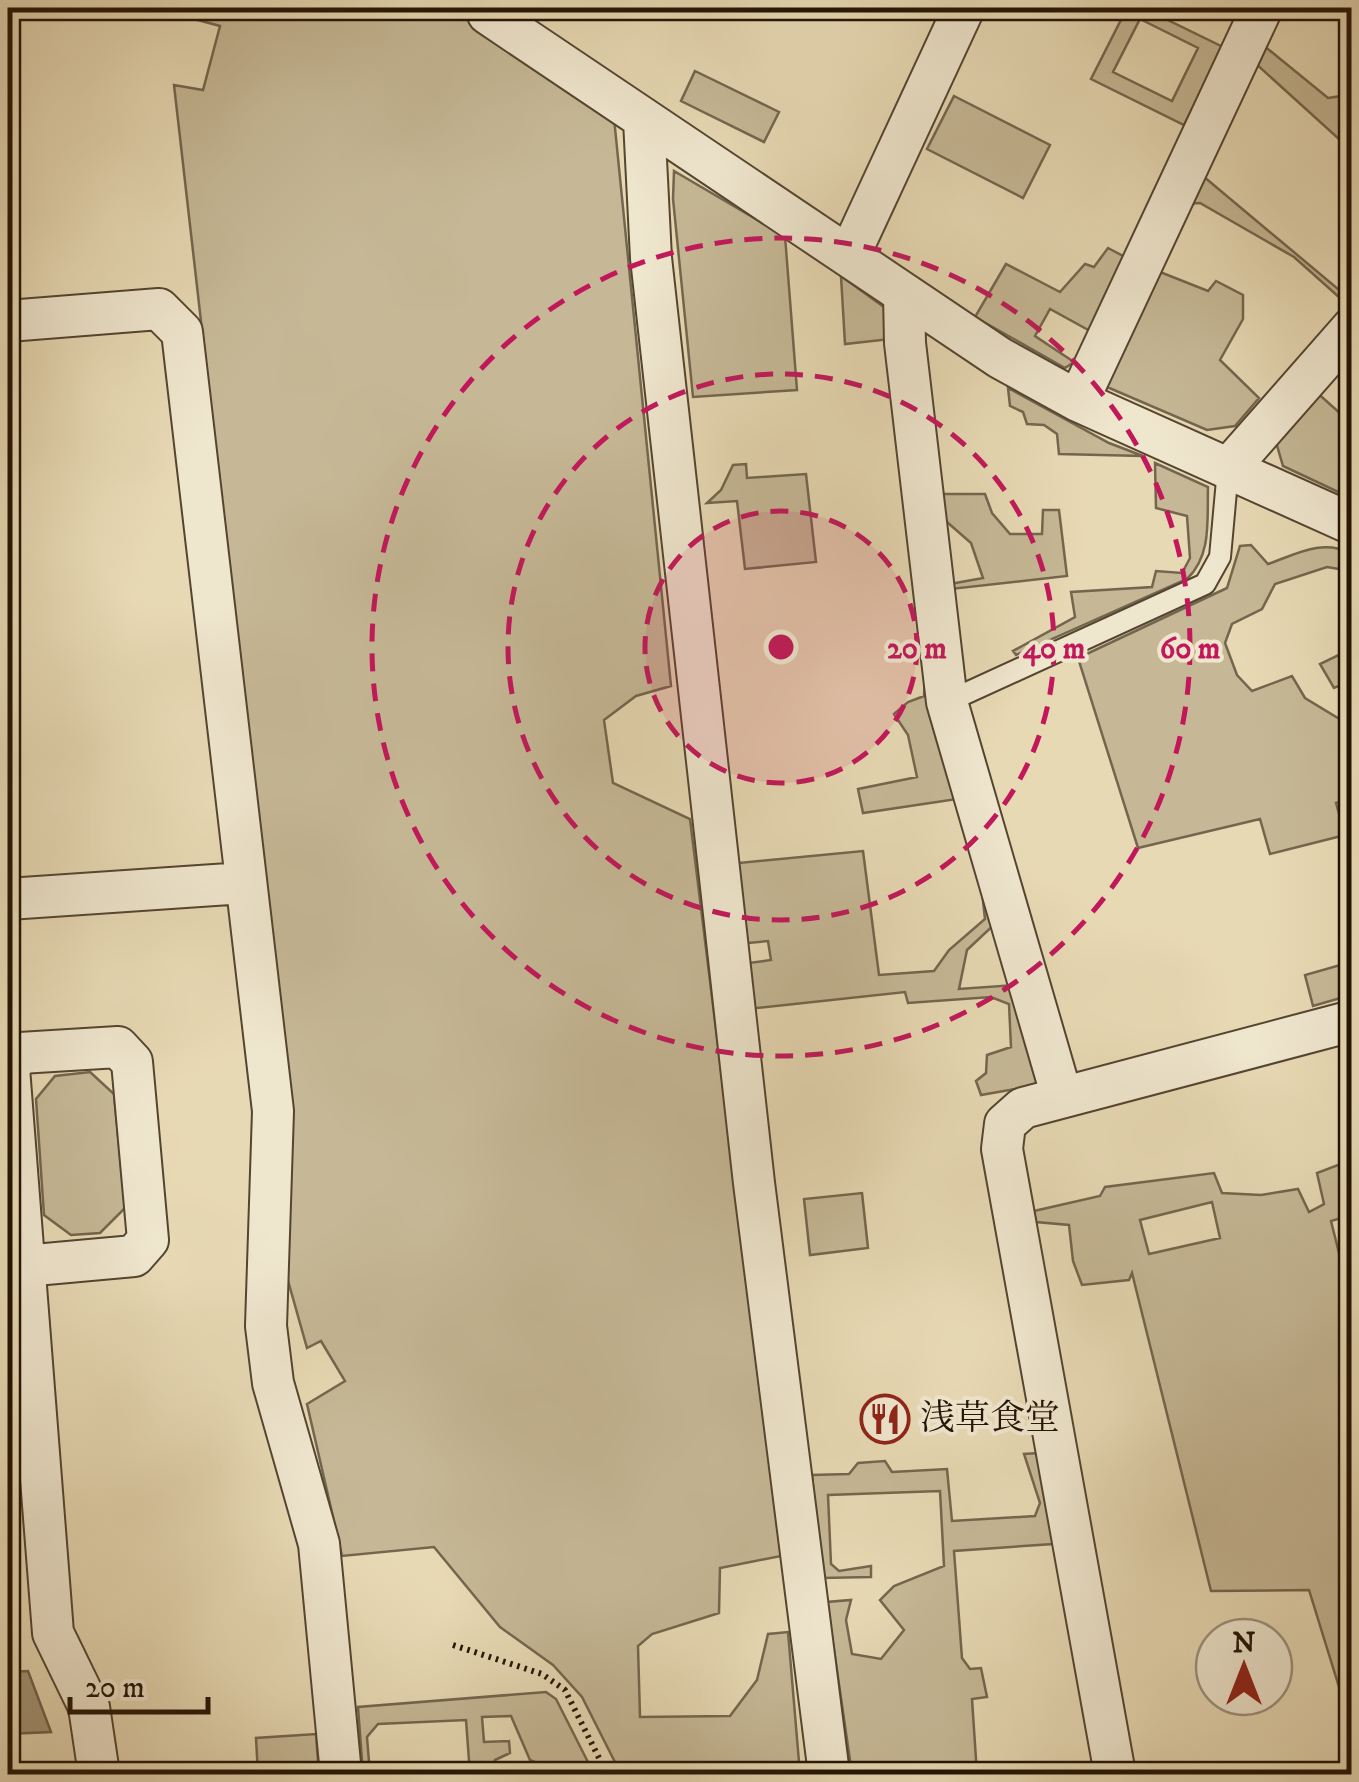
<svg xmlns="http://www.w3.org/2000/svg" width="1359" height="1782" viewBox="0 0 1359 1782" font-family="'IM FELL DW Pica','Noto Serif JP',serif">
<rect width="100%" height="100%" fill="#e7d9b4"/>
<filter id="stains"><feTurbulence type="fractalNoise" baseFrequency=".002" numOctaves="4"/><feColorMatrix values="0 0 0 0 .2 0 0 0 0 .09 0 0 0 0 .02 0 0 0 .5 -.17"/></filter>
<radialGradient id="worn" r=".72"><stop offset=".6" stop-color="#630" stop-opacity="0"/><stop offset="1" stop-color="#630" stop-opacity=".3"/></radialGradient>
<!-- green -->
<path fill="#c6b896" stroke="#74664e" stroke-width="2.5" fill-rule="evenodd" d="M168,8H458L614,118L671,686L636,696L604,720L613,783L690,819L781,1556L720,1568L719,1613L652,1634L638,1646L640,1717L730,1716L757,1680L768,1634L788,1632L800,1774H621L582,1697L553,1665L500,1627L434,1547L342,1556L307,1404L345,1381L321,1341L307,1348L287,1277L291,1109L174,85L203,90L220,26L168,12Z
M1127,8H1143L1223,47L1184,125L1091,79ZM1140,19L1198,48L1172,101L1113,72Z
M1263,45L1328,98L1341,96L1351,85V150L1254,62Z
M695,71L779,112L764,142L681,101Z
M954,96L1050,145L1023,198L927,149Z
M674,171L785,236L797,390L693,397L673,199Z
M1197,171L1344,294L1340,298L1294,257L1200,203L1187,204L1160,272L1208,291L1216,281L1243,295V319L1220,360L1259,398L1235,426L1207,430L1107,387Z
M1108,248L1127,258L1092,332L1050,309L1035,336L1074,362L1065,368L975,317L1006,264L1060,292L1085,264L1094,267Z
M841,276L888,310L891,339L845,344Z
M1008,388L1109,443L1143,456L1059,454L1057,434L1044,425L1027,424L1023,412L1010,406Z
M1314,390L1351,423V498L1283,466L1276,442Z
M1155,463L1208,487C1207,520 1212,555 1187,579L1016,655L1013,651L1075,617L1071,592L1152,587L1156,571L1182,573L1190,558L1187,516L1156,508Z
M746,464L747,478L806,474L816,562L745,569L737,501L707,503L721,490L733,465Z
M936,494H985L992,513L1010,534H1042L1043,510H1059L1067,576L951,589L950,584L983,578L971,543L939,515Z
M1251,545L1268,564C1297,554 1321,539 1351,553V571L1327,567L1275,584L1262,609L1232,624L1225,643L1237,675L1252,691L1292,676L1305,698L1351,726V799L1336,803L1345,835L1270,854L1260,819L1138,848L1078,658L1227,588L1240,546Z
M1351,649V681L1334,688L1320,664Z
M926,654L957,799L863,813L858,789L917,777L908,735L894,714L908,702L924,696Z
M863,851L879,975L934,971L949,950L985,919L981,882L997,922L967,950L959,989L1015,985L1044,1084L981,1095L976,1081L986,1073L987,1055L1011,1047L1009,1004L991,997L908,1003L905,992L747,1009L741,964L771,960L768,941L738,944L728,864Z
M1351,962V995L1313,1006L1305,975Z
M90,1072L114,1094L125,1208L100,1233L71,1235L44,1215L36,1099L55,1076Z
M1351,1160V1215L1331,1221L1352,1305V1713L1348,1716L1309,1590L1211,1591L1132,1273L1129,1280L1082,1285L1073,1261L1069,1225L1036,1222L1034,1211L1100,1196L1105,1187L1214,1173L1222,1193L1261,1195L1298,1189L1309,1212L1324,1204L1317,1173ZM1212,1202L1220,1238L1149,1254L1140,1220Z
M862,1193L868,1248L810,1255L804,1199Z
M1039,1453L1053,1544L954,1551L962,1658L970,1669L981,1668L987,1697L972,1699L977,1774H852L827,1602L851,1600L846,1620L852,1654L881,1659L904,1630L880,1600L894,1586L944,1566L940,1491L828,1495L831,1564L839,1571L871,1566V1577L821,1578L812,1475L849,1474L858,1463L885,1461L892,1472L947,1469L952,1521L1035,1516L1040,1503L1024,1454Z
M546,1692L556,1699L594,1774H561L530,1760L511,1716L482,1717L484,1742L509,1741L510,1753L495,1760L490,1774H470L466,1720L378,1724L367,1737L370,1774H363L358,1707Z
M316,1734L319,1774H258L256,1738Z"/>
<!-- water -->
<path fill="#a49678" stroke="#70624a" stroke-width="2.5" d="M28,1671L51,1732L8,1734V1672Z"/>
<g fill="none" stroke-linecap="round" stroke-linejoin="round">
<!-- lane casing -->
<g stroke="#544531" stroke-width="24">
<path id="lane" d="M947,702L1205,584L1220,557L1228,469"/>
</g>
<!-- street casing -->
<g stroke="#544531" stroke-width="44">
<path id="street" d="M488,8V14L1000,358L1078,401L1352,524
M644,120L651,258L754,1183L829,1774
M849,256L964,8
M904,295L905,343L947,702L1062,1097
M8,321L159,309L182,332L273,1111L266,1326L273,1383L319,1544L341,1774
M1078,401L1262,8
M1228,469L1352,328
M8,899L244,883
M24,1266L134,1256L148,1240L132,1062L118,1047L20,1053L9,1068L53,1633L89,1707L99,1774
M1115,1774L1002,1149L1005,1124L1023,1108L1352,1021"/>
</g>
<!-- path -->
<path stroke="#231405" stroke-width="6" stroke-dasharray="2.5 5" stroke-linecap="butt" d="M453,1645L542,1674L565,1690L607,1774"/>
<!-- lane -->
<use href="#lane" stroke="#efe6ce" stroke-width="20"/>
<!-- street -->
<use href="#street" stroke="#efe6ce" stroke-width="40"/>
</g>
<!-- distance rings -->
<circle cx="781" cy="647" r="136" fill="#c2185b" fill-opacity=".12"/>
<g fill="none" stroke="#c2185b" stroke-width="5" stroke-dasharray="18 12">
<circle cx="781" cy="647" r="136"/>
<circle cx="781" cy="647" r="273"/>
<circle cx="781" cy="647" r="409"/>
</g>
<!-- icons -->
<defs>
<g id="restaurant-ring" transform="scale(2.5)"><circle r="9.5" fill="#efe6ce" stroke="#8f2418" stroke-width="1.5"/><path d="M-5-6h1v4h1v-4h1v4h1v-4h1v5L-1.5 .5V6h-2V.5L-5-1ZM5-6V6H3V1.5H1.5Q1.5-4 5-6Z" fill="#8f2418"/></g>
</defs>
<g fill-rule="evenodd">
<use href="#restaurant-ring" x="885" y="1419"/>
</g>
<g text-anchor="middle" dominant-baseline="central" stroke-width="8" stroke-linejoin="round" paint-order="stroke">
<!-- poi labels -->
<g font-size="35" fill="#231405" stroke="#efe6ce" text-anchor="start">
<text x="920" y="1419">浅草食堂</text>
</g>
</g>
<circle cx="781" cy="647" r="15" fill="#c2185b" stroke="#efe6ce" stroke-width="5"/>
<g font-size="30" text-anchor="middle" font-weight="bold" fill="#c2185b" stroke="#efe6ce" stroke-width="8" stroke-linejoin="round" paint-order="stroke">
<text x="917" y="658">20 m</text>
<text x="1054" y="658">40 m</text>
<text x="1190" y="658">60 m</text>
</g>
<!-- margin -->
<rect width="1359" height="1782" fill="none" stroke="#e7d9b4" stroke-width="40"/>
<rect x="10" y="10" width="1339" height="1762" fill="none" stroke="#231405" stroke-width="5"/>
<rect x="20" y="20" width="1319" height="1742" fill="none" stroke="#231405" stroke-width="2.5"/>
<!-- north arrow -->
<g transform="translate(1244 1667)"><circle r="48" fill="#efe6ce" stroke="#9d927e" stroke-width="2.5"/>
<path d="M0-8L18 38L0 25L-18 38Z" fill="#8f2418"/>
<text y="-15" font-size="28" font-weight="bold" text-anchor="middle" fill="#231405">N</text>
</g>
<!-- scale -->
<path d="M70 1697v15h138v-15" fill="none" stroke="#231405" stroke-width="5"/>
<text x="85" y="1697" font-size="30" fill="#231405" stroke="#efe6ce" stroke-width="8" paint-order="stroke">20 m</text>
<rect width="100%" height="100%" filter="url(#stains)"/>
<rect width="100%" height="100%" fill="url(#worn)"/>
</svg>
